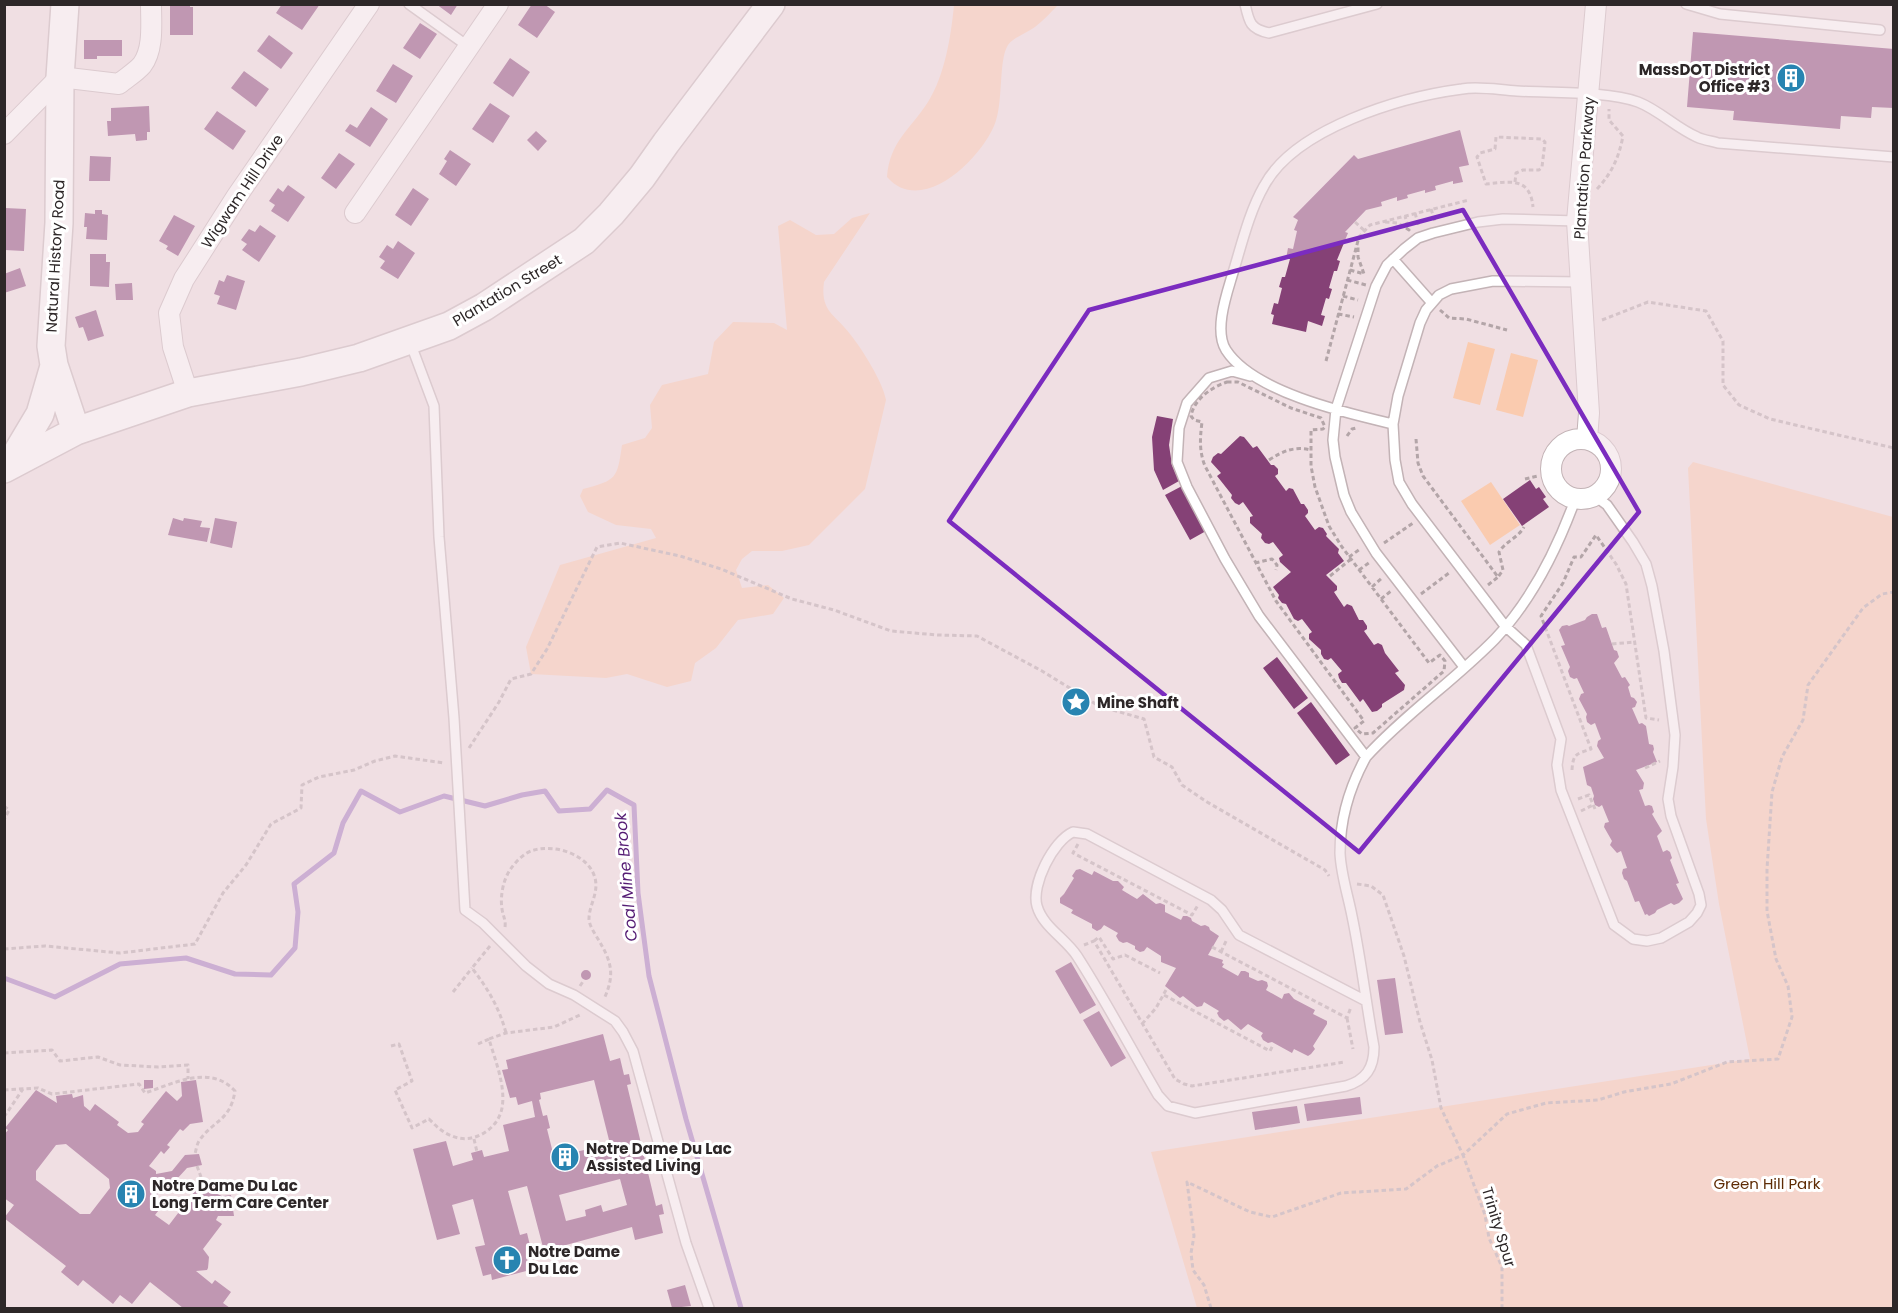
<svg xmlns="http://www.w3.org/2000/svg" width="1898" height="1313" viewBox="0 0 1898 1313" font-family="Poppins,sans-serif">
<rect width="100%" height="100%" fill="#f0dfe3"/>
<!-- green -->
<path fill="#facbaf" d="M954,5H1058C1051,12 1043,21 1035,27C1027,33 1014,37 1008,45C998,60 1004,104 994,126C980,159 922,217 887,177C890,141 910,130 928,102C945,75 951,36 954,5Z
M870,213L824,282C820,312 835,314 850,334C862,349 883,382 886,400L865,489L809,545L782,551H752L742,559L736,570L742,588L768,585L784,598L773,614L738,620L716,648L695,663L691,681L667,687L627,674L606,678L531,674L526,647L560,565L656,538L651,529L616,525L588,512L580,496L583,489C617,480 617,479 622,445L645,438L652,428L650,405L662,385L708,374L714,342L733,322L774,323L787,330L778,226L790,220L816,235L834,234L852,218Z
M1468,342L1495,349L1480,405L1453,398Z
M1511,353L1538,360L1523,417L1496,410Z
M1693,462L1893,517V1308H1197L1151,1152L1750,1059L1719,904L1706,819L1688,468Z
M1491,482L1520,525L1490,545L1461,501Z"/>
<g fill="none" stroke-linecap="round" stroke-linejoin="round">
<!-- stream -->
<path stroke="#a075be" stroke-width="5" d="M4,978L55,997L120,964L186,958L235,974L271,975L295,948L298,912L294,884L334,853L343,823L361,791L400,812L444,796L485,806L522,795L545,791L559,811L590,809L607,790L634,805L638,893L649,976L686,1119L741,1308"/>
</g>
<!-- building -->
<path fill="#854176" fill-rule="evenodd" d="M177,4H190V7H193V35H170V6H177Z
M282,4H320L302,30L276,13Z
M436,4H458L451,15Z
M532,4H544L555,12L537,38L518,25Z
M420,23L437,34L420,59L403,48Z
M1693,32L1894,49V108L1872,107L1871,118L1841,116L1840,129L1733,120L1734,111L1687,107Z
M269,35L293,53L281,69L257,51Z
M84,40H122V56H97V59H84Z
M510,58L530,72L513,97L493,83Z
M393,64L413,76L396,103L376,91Z
M244,71L269,89L256,107L231,88Z
M490,103L510,116L493,143L472,129Z
M149,106L150,132H147V140L136,141L135,134L108,136L107,121H111V108Z
M371,107L388,119L370,147L345,131L350,124L357,128Z
M217,111L246,131L233,150L204,129Z
M1460,130L1469,165L1459,167L1463,182L1453,184V181L1435,186L1436,190L1425,193V190L1407,195L1408,198L1397,201V197L1381,202L1382,206L1366,210L1345,232L1348,233L1337,260L1340,261L1337,271H1334L1329,288L1332,289L1329,299L1326,298L1321,315L1325,316L1322,326L1308,321L1306,332L1272,324L1274,315L1271,314L1274,303L1278,304L1282,288L1279,287L1282,277H1285L1290,259H1286L1288,248L1293,249L1297,231L1294,230L1298,220L1293,217L1354,155L1358,159Z
M536,131L547,141L538,151L527,140Z
M450,150L471,164L456,186L439,174L447,161L444,159Z
M339,153L355,164L336,189L321,178Z
M90,156L111,157L110,181H89Z
M288,185L305,197L288,222L271,211L275,205L269,201L278,188L283,192Z
M413,188L429,199L411,226L395,215Z
M5,208L26,209L24,251L5,250Z
M95,210H102V214L108,215L107,240L86,239L87,227H84L85,213L95,214Z
M174,215L195,226L178,256L166,249L168,246L159,241Z
M260,225L276,236L259,262L242,250L247,244L241,240L249,229L255,232Z
M398,241L415,253L398,279L380,268L385,261L379,257L387,245L393,249Z
M90,254H106V262H110L109,287L90,286Z
M20,268L26,286L4,293V274Z
M227,275L245,281L236,310L217,304L220,296L214,294L219,280L224,282Z
M132,283L133,300H116L115,284Z
M96,310L104,336L88,341L83,327L79,328L75,317Z
M1157,416L1173,419L1169,445L1172,465L1179,481L1163,490L1154,470L1152,437Z
M1240,436L1244,437L1253,448L1257,446L1271,465H1274L1278,469V474L1275,476L1286,491L1289,488L1293,489L1301,504H1304L1308,510V513L1305,516L1315,530L1319,527L1323,528L1327,534L1326,536L1339,549L1338,553L1344,561L1326,575L1337,586V590L1334,592L1344,607L1347,604L1352,606L1359,620H1363L1367,626V629L1364,631L1374,645L1378,643L1382,645L1385,653L1399,671L1395,673L1405,685L1404,690L1382,704V707L1377,711L1372,712L1363,699L1360,702L1346,683H1342L1339,678L1338,674L1342,671L1331,658L1328,660L1324,659L1321,654V650L1309,639V634L1312,632L1302,619L1298,621L1294,619L1286,604L1282,603L1278,598L1279,595L1273,587L1291,572L1280,562L1279,558L1283,555L1273,542L1269,544L1265,543L1261,538L1262,534L1250,523V517L1253,516L1243,502L1239,505L1235,503L1231,498L1232,495L1217,476L1221,473L1211,462L1213,457L1218,453L1221,454Z
M1530,480L1536,489L1539,487L1546,497L1543,499L1549,507L1522,526L1503,499Z
M1182,486L1206,531L1190,540L1165,495Z
M173,518L183,521L184,518L202,521L200,527L210,528L207,542L168,535Z
M215,518L237,522L232,548L210,543Z
M1592,614H1597L1602,628L1606,627L1614,650L1617,651L1619,657L1614,663L1622,678L1625,677L1630,685L1628,687L1631,697L1634,698L1637,702L1635,707L1632,708L1639,724L1642,723L1646,726L1649,744L1653,745L1654,749L1653,752L1657,762L1636,770L1644,783L1643,789L1639,790L1645,806L1649,805L1652,806L1654,812L1652,814L1662,831L1657,836L1663,852L1667,850L1670,852L1672,858L1670,860L1679,883L1676,884L1683,899L1679,903L1674,905L1671,903L1657,910L1655,913L1649,916L1647,914L1645,915L1639,901L1635,902L1627,881L1624,879L1622,873L1623,869L1627,868L1621,851L1617,853L1610,845L1612,841L1604,827L1605,823L1609,822L1602,805L1599,807L1595,805L1593,799L1594,796L1591,787L1587,785L1583,767L1604,758L1597,746L1598,741L1601,739L1595,723L1591,725L1587,722L1586,717L1587,714L1579,699L1581,694L1584,693L1577,678L1574,679L1570,677L1568,671L1570,667L1561,646L1565,645L1559,630L1562,626L1567,625L1569,626L1585,620L1587,617Z
M1277,657L1308,698L1294,709L1263,668Z
M1311,702L1350,755L1336,765L1297,713Z
M1080,869L1092,875L1094,871L1113,881H1118L1124,887L1122,890L1137,899L1143,894L1156,904L1160,903L1165,905V912L1181,920L1183,916H1187L1191,918L1192,921L1201,926L1205,925L1209,927L1210,930L1219,936L1208,955L1223,960L1222,963L1224,964L1222,967L1238,976L1241,971H1245L1249,973V977L1258,981L1262,980L1267,982L1268,986L1266,990L1282,999L1284,994L1289,993L1294,999L1315,1010L1313,1014L1327,1021V1024L1313,1046L1315,1049L1311,1054L1308,1056L1294,1049L1292,1053L1272,1042L1268,1043L1263,1040L1261,1036L1263,1033L1248,1024L1241,1030L1228,1019L1224,1021L1219,1017L1217,1013L1219,1011L1204,1002L1202,1006L1197,1007L1183,996L1180,998L1165,986L1176,968L1161,962V956L1147,947L1144,951L1140,952L1135,949V946L1127,942L1123,943L1119,941L1116,936L1118,933L1104,925L1101,929L1097,931L1092,928V924L1071,913L1073,910L1060,903V898L1064,894L1074,878L1072,876L1076,870Z
M1071,962L1096,1005L1080,1014L1055,971Z
M581 975a5 5 0 1 1 10 0a5 5 0 1 1-10 0Z
M1395,978L1403,1033L1385,1035L1377,980Z
M1099,1011L1126,1058L1111,1067L1083,1020Z
M603,1034L610,1061L620,1058L624,1075L629,1074L631,1084L627,1085L656,1206L662,1204L664,1214L659,1215L663,1233L635,1240L632,1227L544,1251L527,1186L508,1191L520,1235L527,1233L534,1262L528,1264L530,1270L492,1280L491,1274L483,1276L475,1247L485,1245L473,1199L452,1205L460,1234L437,1240L413,1149L446,1141L453,1166L473,1160L471,1153L482,1150L484,1157L509,1151L503,1125L535,1117L532,1101L518,1105L516,1097L510,1098L502,1070L508,1069L506,1060ZM594,1080L610,1144L554,1157L547,1129L550,1128L547,1115L543,1116L539,1100L541,1099L540,1093ZM620,1179L627,1205L603,1212L601,1205L585,1210L586,1216L566,1221L559,1195Z
M144,1080H153V1088L144,1089Z
M196,1080L203,1122L190,1124L183,1131L180,1129L167,1145L170,1147L164,1154L161,1151L149,1166L156,1171V1174L172,1171L185,1155L199,1154L202,1165L187,1168L176,1180L157,1182L158,1204L162,1206L155,1215L169,1225L201,1183L215,1193L222,1196L231,1195L234,1216H218L216,1220L222,1224L203,1249L209,1257L208,1268L207,1270L196,1271L212,1284L215,1280L231,1292L223,1303L230,1308H183L150,1282L132,1304L120,1295L113,1304L83,1280L78,1286L61,1272L66,1266L4,1218L14,1205L4,1198V1135L8,1130L5,1128L36,1090L57,1103L56,1096L72,1094L73,1098L83,1095L84,1106L90,1111L95,1104L119,1122L117,1125L128,1133L138,1132L144,1124L141,1122L166,1091L177,1101L182,1096L181,1082ZM66,1144L109,1179L110,1188L90,1214H80L36,1180V1171L56,1145Z
M1360,1097L1362,1114L1307,1121L1304,1104Z
M1297,1106L1300,1123L1255,1130L1252,1112Z
M685,1285L691,1306L672,1308L667,1290Z"/>
<g fill="none" stroke-linecap="round" stroke-linejoin="round">
<!-- lane casing -->
<g stroke="#c3b3b6" stroke-width="12">
<path id="lane" d="M409,4L469,47
M1245,4C1249,22 1250,29 1269,33L1377,4
M1686,4L1720,14L1880,30
M1393,259L1432,303
M1581,282L1493,281L1451,289L1439,295L1426,310L1420,323L1398,396L1393,424L1395,460L1399,482L1412,504L1505,626L1526,645L1561,739L1557,765L1561,790L1614,925L1633,939L1647,941L1661,938L1689,922L1697,913L1701,905L1699,894L1671,816L1668,799L1673,767L1675,735L1664,651L1652,586L1646,564L1633,542L1607,505L1595,496
M410,342L434,406L439,537L454,718L465,910L483,923L526,966L549,984L574,995L615,1021L623,1032L633,1051L686,1243L709,1308
M1250,376L1232,371L1209,378L1194,395L1187,403L1179,428L1177,462L1187,487L1225,559L1259,616L1366,757C1405,714 1454,681 1495,639C1532,600 1557,549 1575,500
M1393,424C1346,413 1253,392 1226,350C1214,331 1226,296 1232,276C1241,247 1249,212 1264,186C1295,128 1401,97 1462,89C1479,86 1499,90 1517,91C1550,93 1609,91 1638,102C1659,110 1676,128 1697,137C1703,140 1711,141 1718,143L1894,157
M1464,667L1376,553L1351,512L1344,495L1335,457L1333,440L1336,409L1376,286L1387,265L1404,249L1418,238L1433,233L1478,222L1503,219L1577,221
M1366,757C1350,786 1340,820 1340,853C1341,875 1348,895 1352,916C1361,959 1366,1003 1374,1047C1374,1068 1366,1080 1346,1086L1195,1113L1168,1106L1158,1095C1131,1049 1106,1001 1077,956C1065,938 1043,927 1037,906C1031,885 1053,841 1073,832L1087,834L1211,900L1222,910L1239,935L1366,1001"/>
</g>
<!-- street casing -->
<g stroke="#c3b3b6" stroke-width="22">
<path id="street" d="M4,134L60,77L119,84C126,78 136,72 142,65C154,49 151,23 151,4
M355,213L498,4
M188,393L173,347L169,313L184,279L237,196L369,4
M1551 469a30 30 0 1 1 60 0a30 30 0 1 1-60 0Z
M1587,439L1589,413L1577,221L1596,4"/>
</g>
<!-- secondary casing -->
<g stroke="#c3b3b6" stroke-width="30">
<path id="secondary" d="M65,4L60,77L59,223L51,346L54,365L76,431
M9,466L40,414L54,366
M4,469L76,431L188,393L301,372L359,358L449,326L484,307L584,241L611,214L642,177L666,143L771,4"/>
</g>
<!-- path -->
<path stroke="#b3a5a8" stroke-width="3" stroke-dasharray="4.5 3" stroke-linecap="butt" d="M1515,182L1516,173L1523,170H1539L1542,167L1545,142L1542,139L1496,137L1495,149L1480,153L1477,157L1486,184C1509,182 1530,176 1533,207
M1597,189C1612,173 1619,157 1623,136L1609,120V109
M1431,209L1435,221
M1415,213L1419,227
M1355,222L1365,231
M1385,222L1398,223L1409,230L1405,216
M1350,270L1364,274L1358,257V246
M1347,280L1366,285
M1343,296L1358,300
M1440,310L1449,318L1466,319L1507,330
M1338,314L1354,317
M1602,320L1648,302L1706,311L1723,341V385L1739,405L1770,419L1894,448
M1326,361L1359,237L1370,225L1469,200
M1227,382H1238L1291,408L1321,418L1325,427L1323,429L1311,430V466L1315,487L1329,526L1342,547L1429,663L1440,655L1445,661L1444,671L1373,733L1362,734L1355,728L1364,721L1276,601L1205,466C1199,451 1200,438 1202,422L1194,420L1191,416C1194,399 1212,387 1227,382Z
M1347,436L1352,429L1356,428
M1416,439L1418,463L1423,476L1498,577L1503,570L1499,552C1506,541 1518,538 1524,527
M1269,460C1283,451 1294,446 1311,450
M1525,479L1538,476
M1384,543L1413,523
M1349,557L1360,549
M1255,563L1272,559L1277,565L1276,570
M1359,570L1370,562
M1330,576L1351,559
M1488,585L1498,577
M1372,587L1382,578
M1421,594L1449,573
M1381,599L1391,591
M1612,644L1635,642
M469,748L499,702L511,679L531,674L547,649L597,547L620,543L680,556L721,569L792,599L834,610L891,631L938,635L977,636L1042,671L1099,706L1144,719L1154,757L1172,767L1182,785L1207,802L1325,870L1329,876
M1645,768L1660,761
M1572,770C1573,753 1577,754 1591,749L1541,616L1563,583L1574,557H1581L1596,535L1616,564L1626,584L1646,718L1659,720
M1578,799L1589,795L1595,809
M4,806L9,810L4,820
M1581,811L1593,805
M1078,844L1073,853L1192,915L1198,905
M1357,884L1371,886L1383,895L1404,956L1420,1022L1432,1060L1441,1108L1463,1155L1507,1114L1546,1103L1598,1100L1624,1092L1671,1084L1727,1062L1778,1059L1792,1017L1788,986L1776,959L1767,911V869L1772,792L1782,757L1803,720L1808,685L1863,608L1882,594L1894,592
M505,927C506,920 503,916 502,909C500,897 503,880 510,870C515,862 525,852 534,850C556,844 589,855 595,878C599,893 589,905 589,919C589,925 595,934 598,939C612,962 615,975 604,999
M1094,941L1099,937L1113,959L1125,955L1160,973
M1084,945L1094,941L1175,1079L1184,1084L1192,1086L1345,1062
M490,946L472,968C488,989 499,1007 506,1033
M1212,947L1347,1018L1351,1007
M4,949L45,946L120,953L195,944L223,893L246,865L271,824L301,808L302,785L319,777L354,770L375,761L395,756L444,763
M1221,952L1227,939
M580,986L584,980
M453,992L472,968
M1164,995L1270,1051L1273,1045
M1347,1018L1353,1049
M1142,1024L1156,1008L1166,990
M478,1044L489,1039
M391,1046L399,1044L412,1081L395,1090L412,1128L429,1119C436,1126 443,1133 452,1136C472,1145 498,1130 502,1108C506,1086 495,1060 489,1039L506,1033L554,1027L582,1014
M4,1053L52,1050L60,1061L98,1057L120,1065L158,1067L188,1065V1079
M4,1090L38,1088L52,1094L139,1084L145,1093C175,1083 210,1064 235,1091C230,1122 213,1120 199,1141C197,1144 196,1150 195,1154
M4,1117L23,1089
M474,1139L477,1152
M197,1166L201,1177L221,1189L243,1186L280,1184
M1211,1308L1204,1285L1193,1270L1191,1253L1194,1236L1187,1182L1250,1212L1272,1217L1341,1193L1406,1189L1437,1166L1463,1155L1485,1215L1489,1238L1502,1267V1308"/>
<!-- lane -->
<use href="#lane" stroke="#fff" stroke-width="9"/>
<!-- street -->
<use href="#street" stroke="#fff" stroke-width="20"/>
<!-- secondary -->
<use href="#secondary" stroke="#fff" stroke-width="27"/>
</g>
<!-- marked area -->
<path d="M0 0H1898V1313H0ZM1463,210L1639,512L1359,852L949,521L1089,310Z" fill="#f0dfe3" fill-opacity=".55" fill-rule="evenodd"/>
<path fill="none" stroke="#7b2cbf" stroke-width="4.5" stroke-linejoin="round" d="M1463,210L1639,512L1359,852L949,521L1089,310Z"/>
<!-- icons -->
<defs>
<g id="building-disc" transform="scale(1.5)"><circle r="9.5" fill="#2884b1" stroke="#fff"/><path d="M-4-6H4V6H1V3H-1V6H-4ZM-2.5-4.3h1.7v1.8h-1.7ZM.8-4.3h1.7v1.8H.8ZM-2.5-1h1.7V.8h-1.7ZM.8-1h1.7V.8H.8Z" fill="#fff"/></g>
<g id="sight-disc" transform="scale(1.5)"><circle r="9.5" fill="#2884b1" stroke="#fff"/><path d="M0-6L1.8-2.2L6-1.7L2.9 1.2L3.7 5.4L0 3.3L-3.7 5.4L-2.9 1.2L-6-1.7L-1.8-2.2Z" fill="#fff"/></g>
<g id="church-disc" transform="scale(1.5)"><circle r="9.5" fill="#2884b1" stroke="#fff"/><path d="M-1.2-6h2.4v3.5h3.3v2.4h-3.3V6h-2.4V-.1h-3.3v-2.4h3.3Z" fill="#fff"/></g>
</defs>
<g fill-rule="evenodd">
<use href="#building-disc" x="1791" y="78"/>
<use href="#sight-disc" x="1076" y="702"/>
<use href="#building-disc" x="565" y="1157"/>
<use href="#building-disc" x="131" y="1194"/>
<use href="#church-disc" x="507" y="1260"/>
</g>
<g text-anchor="middle" dominant-baseline="central" stroke-width="6" stroke-linejoin="round" paint-order="stroke">
<!-- poi labels -->
<g font-size="15" font-weight="bold" fill="#2d2728" stroke="#fff" text-anchor="start">
<text x="1770" y="69" text-anchor="end">MassDOT District<tspan x="1770" dy="17">Office #3</tspan></text>
<text x="1097" y="702">Mine Shaft</text>
<text x="586" y="1148">Notre Dame Du Lac<tspan x="586" dy="17">Assisted Living</tspan></text>
<text x="152" y="1185">Notre Dame Du Lac<tspan x="152" dy="17">Long Term Care Center</tspan></text>
<text x="528" y="1251">Notre Dame<tspan x="528" dy="17">Du Lac</tspan></text>
</g>
<!-- street labels -->
<g font-size="15" fill="#2d2728" stroke="#fff">
<text transform="translate(1584 168) rotate(-86)">Plantation Parkway</text>
<text transform="translate(242 191) rotate(-56)">Wigwam Hill Drive</text>
<text transform="translate(55 256) rotate(-87)">Natural History Road</text>
<text transform="translate(507 290) rotate(-31)">Plantation Street</text>
<text transform="translate(1499 1227) rotate(73)">Trinity Spur</text>
</g>
<!-- park labels -->
<g font-size="15" fill="#5e2b04" stroke="#fff">
<text x="1767" y="1183">Green Hill Park</text>
</g>
<!-- water labels -->
<g font-size="16" font-style="italic" fill="#551c74" stroke="#fff">
<text transform="translate(626 877) rotate(-95)">Coal Mine Brook</text>
</g>
</g>
<!-- border -->
<rect width="1898" height="1313" fill="none" stroke="#2d2728" stroke-width="12"/>
</svg>
